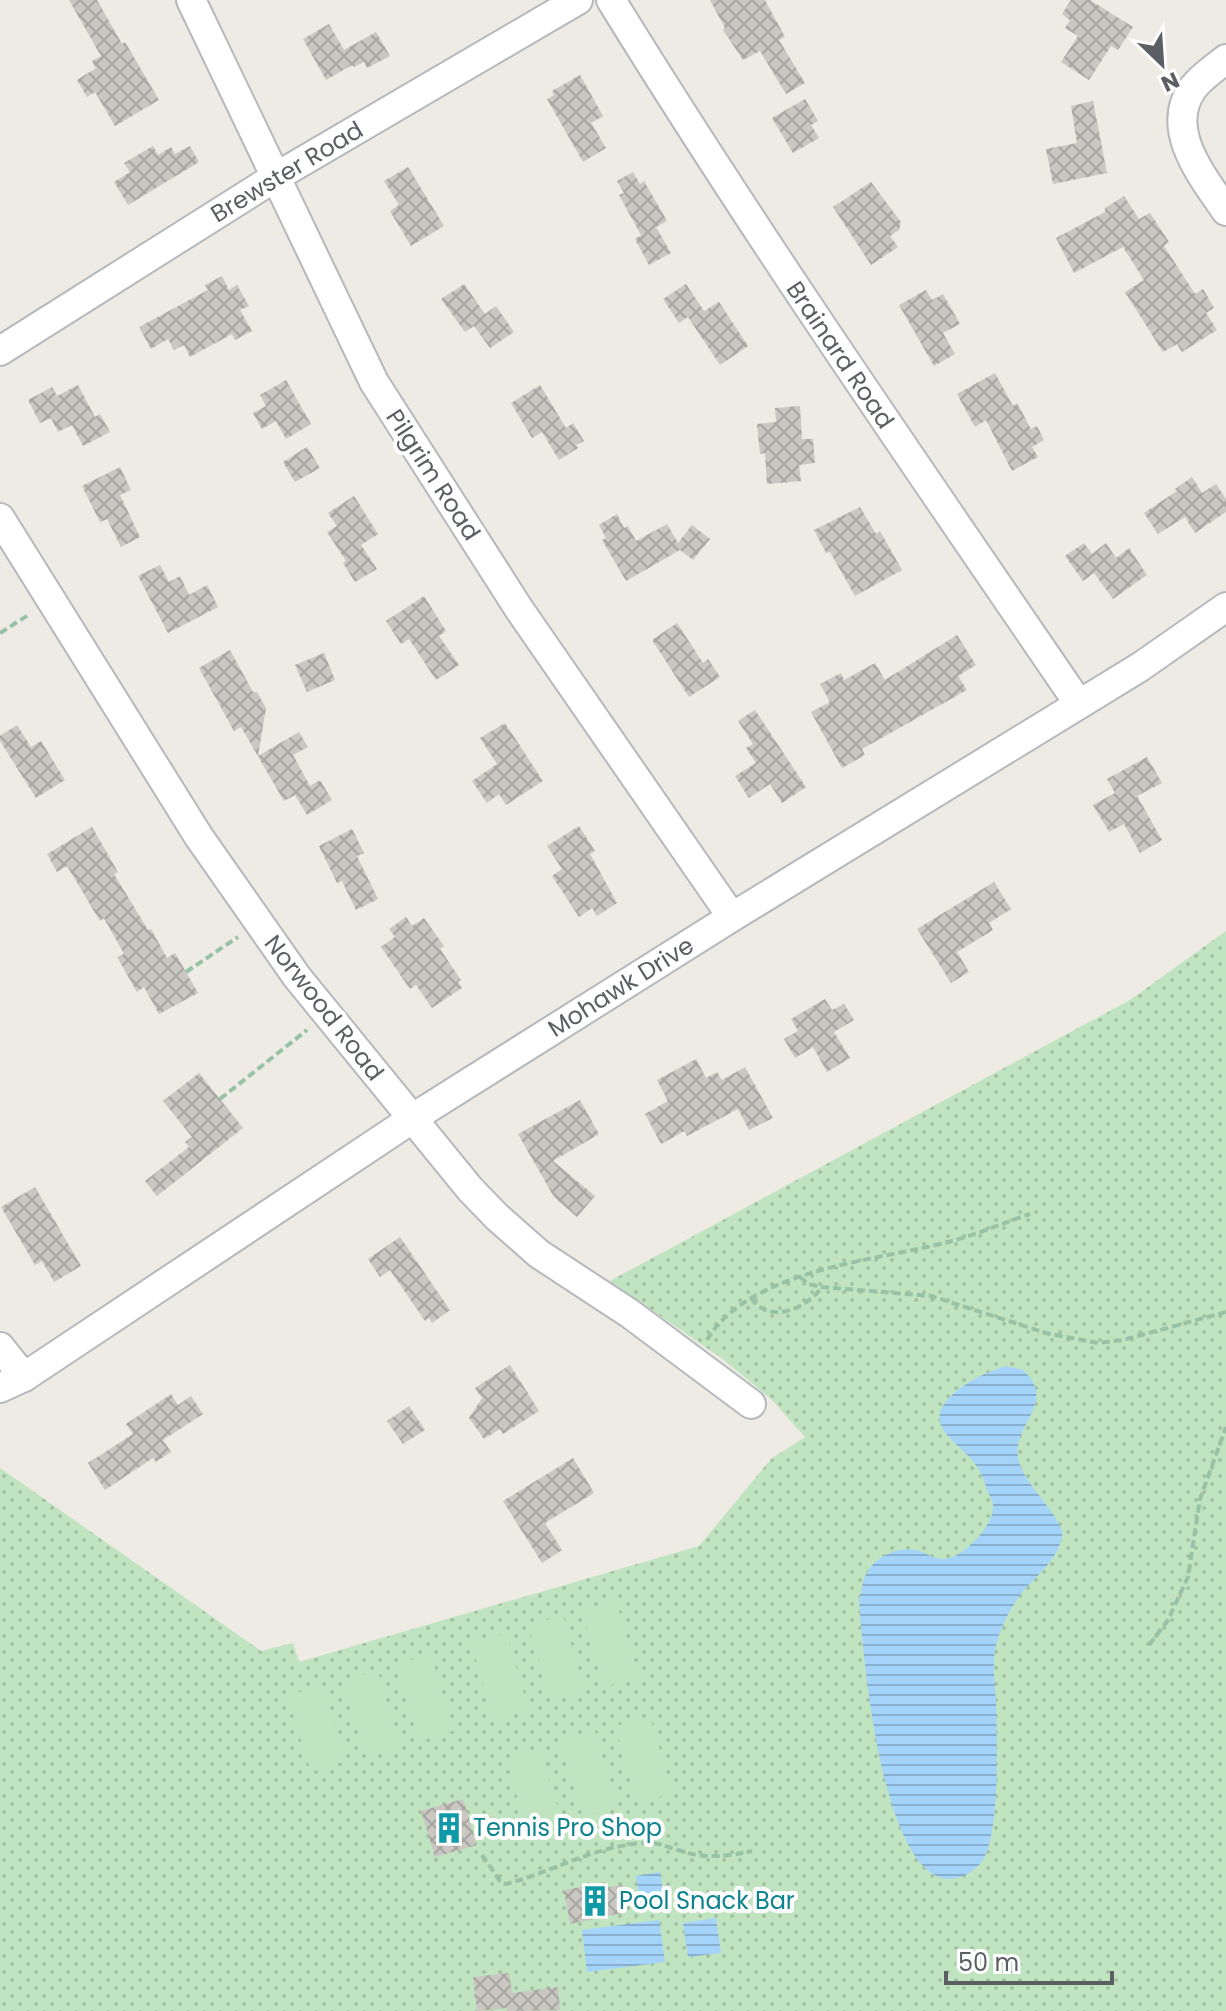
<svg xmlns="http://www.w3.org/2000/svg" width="1226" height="2011" font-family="Poppins,sans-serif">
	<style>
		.green { fill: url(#green-dots) }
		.pitch { fill: #c0e3c0 }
		.water { fill: url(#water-rules) }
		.building { fill: url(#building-cross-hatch) }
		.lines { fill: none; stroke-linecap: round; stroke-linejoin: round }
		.minor-casing { stroke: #b5b8bc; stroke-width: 32 }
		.path { stroke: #98c2a5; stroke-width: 4; stroke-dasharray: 8 4; stroke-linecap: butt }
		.minor { stroke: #fff; stroke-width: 28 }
		.labels { text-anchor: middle; stroke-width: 8; stroke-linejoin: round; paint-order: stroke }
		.street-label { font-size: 24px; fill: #5b5e63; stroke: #fff }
		.culture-label { font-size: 24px; fill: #0d838f; stroke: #fff; text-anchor: start }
	</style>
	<defs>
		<pattern id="green-dots" width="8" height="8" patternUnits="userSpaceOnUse" patternTransform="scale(2)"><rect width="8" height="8" fill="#c0e3c0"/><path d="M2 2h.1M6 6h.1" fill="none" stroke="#9fbba0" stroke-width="1.8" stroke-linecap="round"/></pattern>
		<pattern id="water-rules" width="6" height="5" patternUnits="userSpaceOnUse" patternTransform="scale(2)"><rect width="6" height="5" fill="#a5d4fa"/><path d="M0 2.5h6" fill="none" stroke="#89afce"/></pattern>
		<pattern id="building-cross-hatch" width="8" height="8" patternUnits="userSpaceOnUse" patternTransform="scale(2)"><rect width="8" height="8" fill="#cac7c2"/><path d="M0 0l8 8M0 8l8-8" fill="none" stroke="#a7a5a1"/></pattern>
	</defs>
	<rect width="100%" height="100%" fill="#edebe3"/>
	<!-- green -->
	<path class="green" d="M1226,931V2011H0V1468L261,1651L293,1643L299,1662L699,1546L771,1459L805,1437L771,1399L724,1360L610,1281L1130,1000Z"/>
	<!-- pitch -->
	<g class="pitch">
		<path d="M616,1600L639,1677L604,1687L582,1610Z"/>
		<path d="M563,1615L585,1692L551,1702L528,1625Z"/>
		<path d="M506,1633L529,1710L494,1721L471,1643Z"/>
		<path d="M431,1654L453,1731L419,1742L396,1664Z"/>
		<path d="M378,1671L400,1748L366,1758L343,1681Z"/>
		<path d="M321,1685L346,1761L311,1772L287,1696Z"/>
		<path d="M650,1716L673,1793L638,1803L615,1726Z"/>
		<path d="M595,1730L617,1807L583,1818L560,1740Z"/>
		<path d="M540,1748L563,1825L528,1835L506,1758Z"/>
	</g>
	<!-- water -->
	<g class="water">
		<path d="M1006,1366L1023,1370C1058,1403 1013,1422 1018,1458C1022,1483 1064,1518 1062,1535C1059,1561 1032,1578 1018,1598C1009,1611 1001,1627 997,1642C991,1661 995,1681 996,1702C997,1735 1000,1830 984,1858C978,1869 963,1879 950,1879C881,1879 863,1652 859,1600C861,1594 862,1588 863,1582C869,1560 894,1546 916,1550C926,1552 934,1560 945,1559C964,1557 992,1527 993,1508C994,1502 989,1495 987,1490C985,1483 982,1474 978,1468C962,1442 918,1427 952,1395C967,1381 987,1372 1006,1366Z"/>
		<path d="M660,1872L663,1892L639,1896L636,1876Z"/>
		<path d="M716,1918L721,1953L688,1957L683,1923Z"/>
		<path d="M659,1920L665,1962L587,1972L582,1930Z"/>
	</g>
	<!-- building -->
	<g class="building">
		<path d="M69,0H97L122,44L125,42L159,100L115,126L95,92L87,97L77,80L96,68L92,61L101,56Z"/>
		<path d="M710,0H765L785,37L779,40L805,83L786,94L760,51L743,60L723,30L725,28Z"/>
		<path d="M1071,0H1090L1133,27L1118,50L1111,46L1089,80L1061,62L1078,36L1065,28L1070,20L1062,14Z"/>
		<path d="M329,24L344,50L376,32L390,56L367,68L364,62L354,67L352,65L326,80L303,39Z"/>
		<path d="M580,75L603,116L591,123L606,148L583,162L547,99L554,95L552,91Z"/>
		<path d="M805,99L818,121L811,125L819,138L793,153L772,118Z"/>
		<path d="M1093,101L1107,173L1053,184L1046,149L1077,143L1071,106Z"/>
		<path d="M153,146L158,155L171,147L175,154L190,146L199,162L128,205L114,182L130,172L124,163Z"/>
		<path d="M408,167L444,226L411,246L390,211L399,205L384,181Z"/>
		<path d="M633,172L640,184L644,181L667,221L656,227L671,253L649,265L635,239L641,235L619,195L624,193L617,181Z"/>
		<path d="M871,182L901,222L899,230L890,236L898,247L871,265L833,207Z"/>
		<path d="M1124,196L1139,219L1150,213L1169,242L1164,246L1195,294L1203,289L1214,308L1206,313L1217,330L1182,352L1177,344L1163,352L1125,292L1144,280L1123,247L1074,273L1056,238L1105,212V208Z"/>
		<path d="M222,276L229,290L237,285L249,306L240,310L252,331L235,340L232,334L190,357L184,345L174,350L168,339L151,349L139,327L208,290L205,285Z"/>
		<path d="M464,284L485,314L496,306L514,332L490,348L474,326L465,332L441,299Z"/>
		<path d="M686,284L704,311L719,302L748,346L720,365L688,317L679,323L663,299Z"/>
		<path d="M926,290L932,300L943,294L960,324L943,333L955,354L934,366L899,305Z"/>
		<path d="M995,373L1013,406L1017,403L1031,429L1037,426L1044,440L1032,447L1038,457L1012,471L986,420L975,427L957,394Z"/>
		<path d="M286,380L311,424L286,439L276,421L262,429L253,413L266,406L260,395Z"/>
		<path d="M78,385L95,417L100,414L110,432L83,446L72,425L58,432L51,418L40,423L28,400L52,387L57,396Z"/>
		<path d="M540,385L566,428L573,423L584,441L576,445L578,448L559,460L542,432L532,438L511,403Z"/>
		<path d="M800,406L802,439H813L815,463L799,465L801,481L767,484L765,453L760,454L757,424L776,422L775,408Z"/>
		<path d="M307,447L320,468L295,482L283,462Z"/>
		<path d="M120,467L131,490L120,495L140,537L121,547L107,519L100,522L82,486Z"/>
		<path d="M1192,477L1202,493L1216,484L1226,499V512L1195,533L1185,517L1158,534L1144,513L1177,491L1175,489Z"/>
		<path d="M354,496L378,534L361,545L377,569L355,582L343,563L346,561L327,532L337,526L328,513Z"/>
		<path d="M860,507L876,534L880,531L902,570L855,596L830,552L826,553L814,530Z"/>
		<path d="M617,514L624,528L628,526L636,541L667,524L678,543L692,525L710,539L693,560L680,550L626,581L602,540L606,538L599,525Z"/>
		<path d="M1084,543L1092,554L1106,543L1116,558L1129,548L1147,575L1113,599L1094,573L1083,581L1065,556Z"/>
		<path d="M160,565L169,582L180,576L189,595L207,585L218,607L168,633L138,576Z"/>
		<path d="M424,596L446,631L439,636L459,665L436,680L409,639L401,644L386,621Z"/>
		<path d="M677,623L703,663L708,659L720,677L689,697L652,640Z"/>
		<path d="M957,635L976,665L958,676L967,690L862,749L865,755L842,768L811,712L830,702L820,684L841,673L844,680L875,663L885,680Z"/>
		<path d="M230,650L253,692H257L266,708L258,756L299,732L308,747L293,755L310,786L320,780L332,800L307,815L295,795L284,801L241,727L234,731L199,668Z"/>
		<path d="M324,653L335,680L307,692L295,665Z"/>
		<path d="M755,710L806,787L782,803L770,784L749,798L735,776L756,763L746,748L753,744L738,721Z"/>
		<path d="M505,723L543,781L506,805L499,794L487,803L472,781L497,764L480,738Z"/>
		<path d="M17,725L31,747L41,741L65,780L36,798L0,741V736Z"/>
		<path d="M1147,757L1162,783L1137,796L1162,840L1140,853L1124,824L1109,832L1093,805L1115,793L1107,779Z"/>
		<path d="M579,826L595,851L590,854L617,903L597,916L592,908L579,917L552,876L562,869L547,846Z"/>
		<path d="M92,827L118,872L114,874L148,930L151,929L167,958L175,953L198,993L159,1014L144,987L137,992L117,957L124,954L104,918L100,921L67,866L57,872L47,854Z"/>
		<path d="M352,829L364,853L357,856L378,899L356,910L342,881L337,883L319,846Z"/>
		<path d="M994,882L1011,909L989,923L993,930L957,952L969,972L951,983L917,929Z"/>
		<path d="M406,917L412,926L424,918L444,946L440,949L461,980L458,982L462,988L432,1008L416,985L410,989L381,947L395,937L389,929Z"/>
		<path d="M825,999L832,1010L844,1004L854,1020L834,1032L850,1058L827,1072L813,1047L795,1058L784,1039L798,1031L791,1019Z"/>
		<path d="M696,1059L706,1078L717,1072L722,1080L745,1067L773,1118L749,1130L738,1109L687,1136L685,1131L661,1144L645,1114L668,1101L657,1080Z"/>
		<path d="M199,1073L243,1128L157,1196L145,1181L189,1147L185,1142L192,1137L163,1101Z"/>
		<path d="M580,1100L599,1134L553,1161L595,1196L577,1217L554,1197L518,1134Z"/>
		<path d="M35,1187L81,1266L54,1282L42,1261L35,1265L1,1207Z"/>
		<path d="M400,1237L450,1310L432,1323L429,1318L425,1321L390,1270L380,1277L368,1259Z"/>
		<path d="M510,1365L539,1411L503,1434L500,1429L484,1439L469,1418L482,1398L475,1388Z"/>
		<path d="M171,1394L178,1405L191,1396L203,1414L163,1440L171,1452L156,1462L153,1458L105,1490L88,1463L133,1434L126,1424Z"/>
		<path d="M409,1406L425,1430L403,1444L387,1421Z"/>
		<path d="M573,1458L594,1493L545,1523L562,1550L542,1563L503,1501Z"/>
		<path d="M463,1799L477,1845L435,1857L421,1811Z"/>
		<path d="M593,1885L596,1889L622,1885L627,1912L570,1924L564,1890Z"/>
		<path d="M509,1973L512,1993L558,1987L560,2010L508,2011L507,2008L477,2011L473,1977Z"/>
	</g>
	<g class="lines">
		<defs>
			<g id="minor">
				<path d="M191,0L374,382L519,609L732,917"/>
				<path d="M611,0C759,240 920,471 1079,704"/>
				<path d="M1226,59C1215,68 1202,76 1193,88C1163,129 1203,177 1226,211"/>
				<path d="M0,351L274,178L578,0"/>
				<path d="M0,518L199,837L297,977L470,1189L497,1217L539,1254L629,1313L751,1404"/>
				<path d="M0,1347L24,1377"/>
				<path d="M0,1388L24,1377L427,1109L732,917L1140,667L1226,607"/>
			</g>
		</defs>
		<!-- minor casing -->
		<use href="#minor" class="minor-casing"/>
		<!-- path -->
		<g class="path">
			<path d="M0,633L30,614"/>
			<path d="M186,972L238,937"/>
			<path d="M220,1099L307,1030"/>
			<path d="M800,1277L808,1284L822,1287L931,1296L1046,1333L1098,1343L1123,1340L1226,1312"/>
			<path d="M751,1298C770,1325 806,1309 822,1287"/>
			<path d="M707,1340C749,1269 876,1261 948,1242C976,1235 1003,1223 1030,1214"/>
			<path d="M1149,1645L1168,1620L1188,1577L1200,1499L1226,1427"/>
			<path d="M482,1855L500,1881L506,1884C552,1872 595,1846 643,1843C659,1842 669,1848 685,1852C708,1859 729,1856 752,1851"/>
		</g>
		<!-- minor -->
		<use href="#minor" class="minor"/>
	</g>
	<!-- icons -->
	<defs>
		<symbol id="building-bare" viewBox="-9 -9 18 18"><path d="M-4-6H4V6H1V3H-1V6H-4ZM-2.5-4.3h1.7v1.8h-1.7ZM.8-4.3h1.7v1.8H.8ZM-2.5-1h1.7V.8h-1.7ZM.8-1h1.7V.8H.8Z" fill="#0f9aa8" stroke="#fff" stroke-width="2.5" paint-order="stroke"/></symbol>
	</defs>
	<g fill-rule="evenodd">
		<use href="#building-bare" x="427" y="1806" width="44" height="44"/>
		<use href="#building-bare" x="573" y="1879" width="44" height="44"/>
	</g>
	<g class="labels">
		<!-- street labels -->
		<g class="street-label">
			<text transform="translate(287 172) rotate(-31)" y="8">Brewster Road</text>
			<text transform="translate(840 355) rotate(56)" y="8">Brainard Road</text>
			<text transform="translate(433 475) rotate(57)" y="8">Pilgrim Road</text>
			<text transform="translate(621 987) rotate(-32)" y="8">Mohawk Drive</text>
			<text transform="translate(324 1008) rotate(52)" y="8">Norwood Road</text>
		</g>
		<!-- culture labels -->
		<g class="culture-label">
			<text x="473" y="1836">Tennis Pro Shop</text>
			<text x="619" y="1909">Pool Snack Bar</text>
		</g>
	</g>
	<!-- north arrow -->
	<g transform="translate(1162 64) rotate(155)" stroke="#ffffff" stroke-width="6" paint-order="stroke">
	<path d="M0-6L14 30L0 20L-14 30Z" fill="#5b5e63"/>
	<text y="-12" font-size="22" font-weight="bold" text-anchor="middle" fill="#5b5e63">N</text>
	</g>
	<!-- scale -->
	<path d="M946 1971v12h166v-12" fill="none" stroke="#5b5e63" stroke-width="4"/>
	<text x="958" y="1971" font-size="24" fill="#5b5e63" stroke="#ffffff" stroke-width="6" paint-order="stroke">50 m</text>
</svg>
